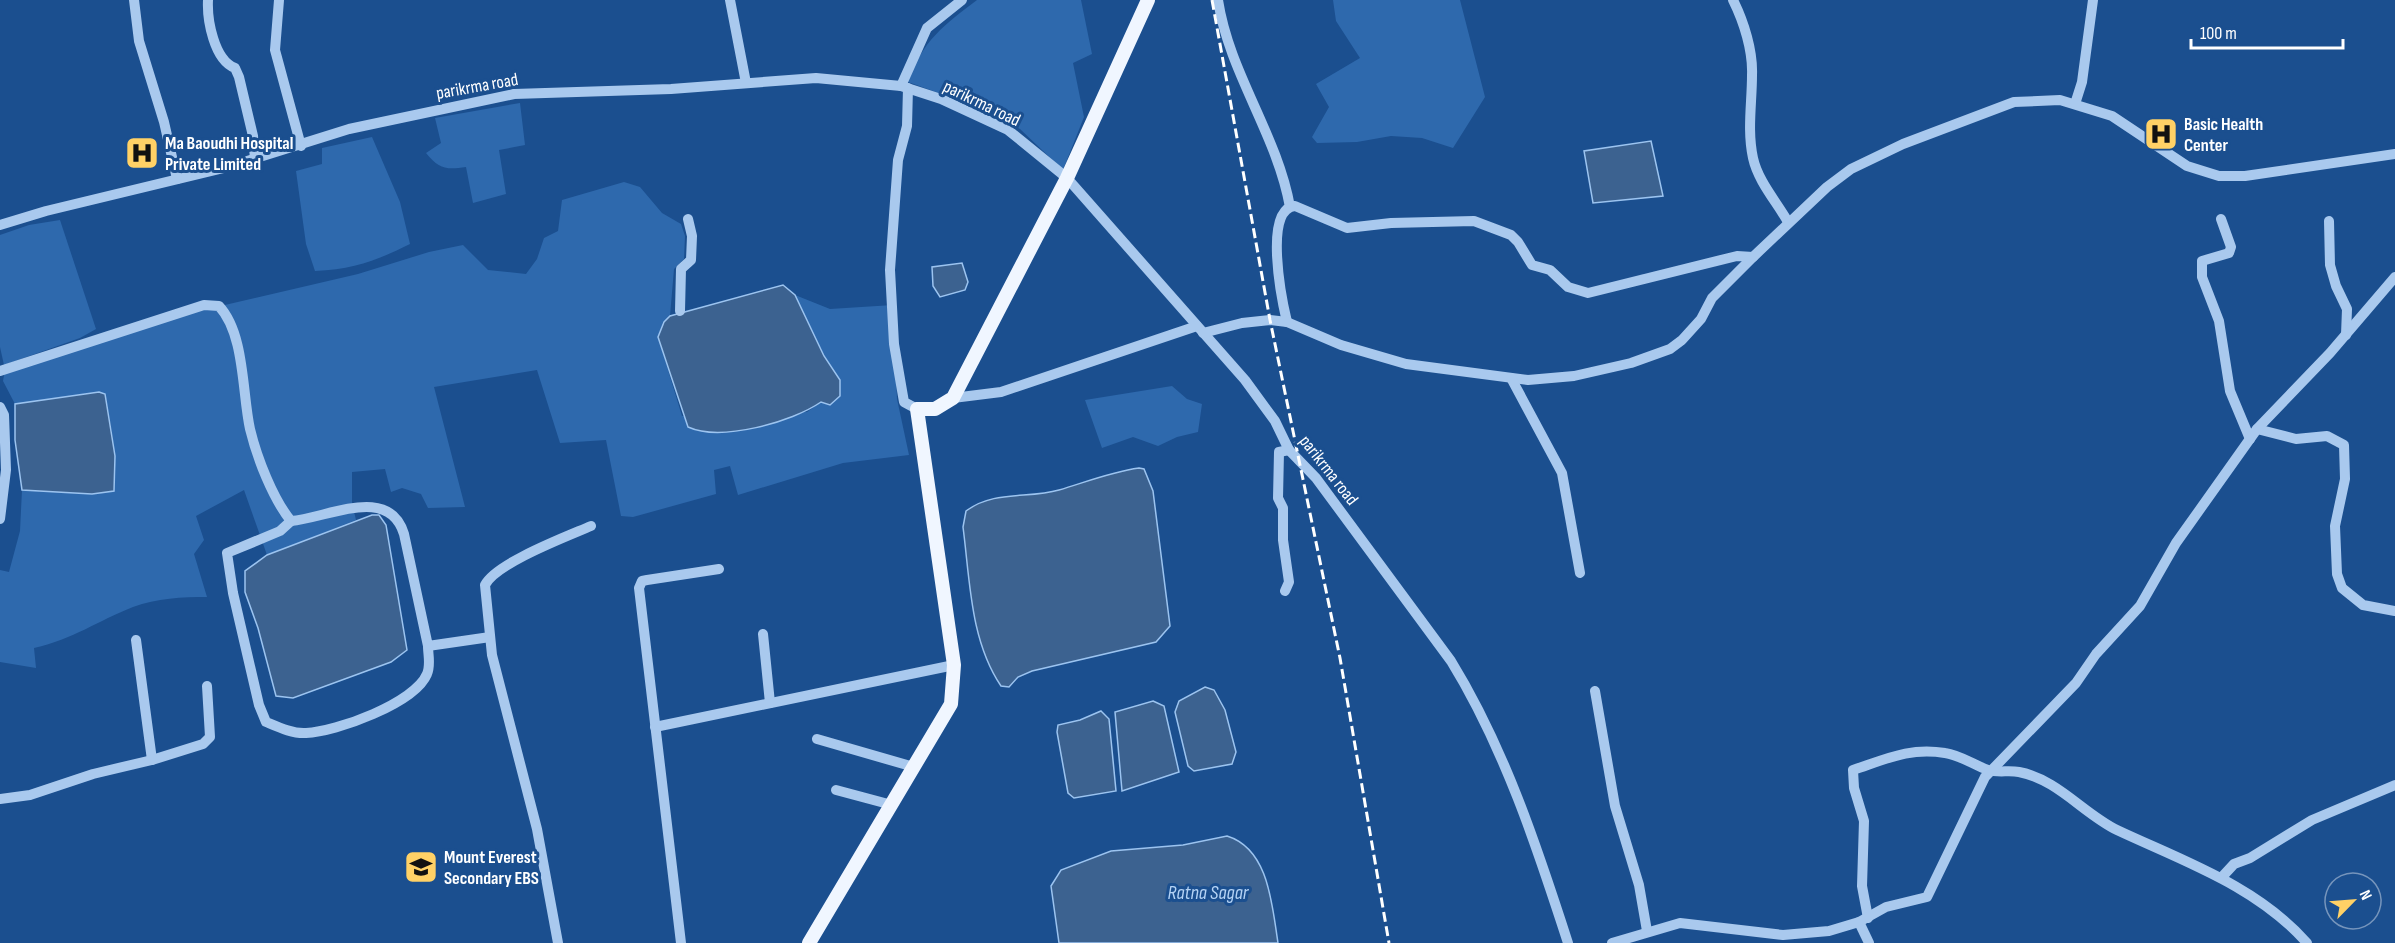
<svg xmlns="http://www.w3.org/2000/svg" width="2395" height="943" font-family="'Sofia Sans Condensed',sans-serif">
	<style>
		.green { fill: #2e69ad }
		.water { fill: #3c6290; stroke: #9cc4f0; stroke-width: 1.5 }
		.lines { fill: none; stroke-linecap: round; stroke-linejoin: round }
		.minor { stroke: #a9c9ee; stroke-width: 10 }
		.major { stroke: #f0f6ff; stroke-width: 14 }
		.rail { stroke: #fff; stroke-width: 3; stroke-dasharray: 10 4.5; stroke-linecap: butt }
		.labels { text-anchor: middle; stroke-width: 6; stroke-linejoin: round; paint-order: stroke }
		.street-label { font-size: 18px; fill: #fff; stroke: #1b4f8f }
		.poi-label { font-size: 18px; font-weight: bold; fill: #fff; stroke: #1b4f8f; text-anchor: start }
		.water-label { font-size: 20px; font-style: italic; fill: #b5d3f5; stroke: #1b4f8f }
	</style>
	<rect width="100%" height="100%" fill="#1b4f8f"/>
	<!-- green -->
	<g class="green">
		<path d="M977,0H1081L1092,54L1073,63L1084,117L1063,170L1020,129L975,106L908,82C922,41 945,24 977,0Z"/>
		<path d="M1333,0H1460L1485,97L1453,148L1422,138L1391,136L1357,142L1317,143L1312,137L1329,107L1316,84L1360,58L1336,21Z"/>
		<path d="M520,103L525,145L499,150L506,194L473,203L466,167C446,170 439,169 426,153L441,143L435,118Z"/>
		<path d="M372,137L400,202L410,244C376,261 354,269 315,271L306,244L296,171L322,164V148Z"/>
		<path d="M624,182L640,187L662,213L681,224L685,236L684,259L674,269L670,316L663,322L658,337L682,416L807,412L821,402L840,380L824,356L795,295L830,309L893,305L897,399L909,455L843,463L738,495L730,466L714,470L716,494L633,517L621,516L606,440L560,443L537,370L434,387L465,507L428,508L421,494L402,488L391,492L385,469L352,472V503L356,520L267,555L244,490L196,516L204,540L194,554L207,597C182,597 157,598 133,607C97,621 74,639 34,648L36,668L0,662V570L9,572L20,531L22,490L92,494L114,491C118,459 111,426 105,394L99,392L15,404L3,381L5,370L199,311L358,274L429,252L463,245L488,270L526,274L537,259L544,238L558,231L562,200Z"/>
		<path d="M60,220L96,329L80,338L4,365L0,347V235L29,225Z"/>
		<path d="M1172,386L1187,399L1202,404L1198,432L1177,437L1158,446L1133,437L1102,448L1085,400Z"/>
	</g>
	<!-- water -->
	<g class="water">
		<path d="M1651,141L1663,196L1593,203L1584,151Z"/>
		<path d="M962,263L968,282L965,290L940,297L933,286L932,267Z"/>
		<path d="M783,285L795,295L824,356L840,380V396L830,405L821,402C792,422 721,442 688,427L658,337L664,322L670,316Z"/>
		<path d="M99,392L105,394L115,456L114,491L92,494L22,490L15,440V404Z"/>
		<path d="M1139,468L1144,469L1153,491L1170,626L1156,642L1032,671L1018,677L1009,687L1001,686C970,640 970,580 963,527L966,511C994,490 1028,499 1059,490C1086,482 1111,472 1139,468Z"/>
		<path d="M372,515H379L386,525L407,650L391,662L293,698L276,696L258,628L245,592V571L267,555Z"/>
		<path d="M1205,687L1214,690L1225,710L1236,752L1232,764L1194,771L1188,766L1175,712L1179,701Z"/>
		<path d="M1153,701L1164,706L1179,772L1122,791L1115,712Z"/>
		<path d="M1101,711L1109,719L1116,791L1074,798L1068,793L1057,732L1058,725L1080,720Z"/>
		<path d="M1227,836C1269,849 1272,905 1278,943H1059L1051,886L1061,870L1111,851L1183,845Z"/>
	</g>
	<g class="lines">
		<!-- minor -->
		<g class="minor">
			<path d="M134,0L139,41L164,122L177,179"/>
			<path d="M208,0C207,20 214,60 235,68L239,77L253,136L255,159"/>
			<path d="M279,0L275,50L301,146"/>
			<path d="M730,0L746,83"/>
			<path d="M1218,0C1229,73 1277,134 1290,207"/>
			<path d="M1733,0C1744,22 1753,51 1752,75C1752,103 1747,130 1753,158C1758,181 1776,201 1788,222"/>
			<path d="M901,86L927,28L962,0"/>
			<path d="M908,88L907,126L898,160L890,270L894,344L904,402L917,409"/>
			<path d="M2075,104L2082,82L2093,0"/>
			<path d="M2221,219L2231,247L2229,253L2202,261V277L2219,321L2230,391L2250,439"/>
			<path d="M2329,221L2330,265L2336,286L2347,309L2346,335"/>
			<path d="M0,225L46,211L228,167L349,129L514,94L671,89L816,78L901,86L941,99L1008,130L1067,178L1245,380L1275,421L1289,450L1316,478L1451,661C1504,747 1537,847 1568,943"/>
			<path d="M680,311L681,269L691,260L692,236L688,219"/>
			<path d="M1287,322C1282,301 1263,209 1295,206L1347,228L1391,223L1474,221L1511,235L1518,242L1532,265L1550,270L1568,287L1588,293L1737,256L1753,257"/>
			<path d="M1203,333L1242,323L1270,320L1287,322L1341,345L1406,364L1528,380L1574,376L1631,363L1670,349L1682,340L1701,319L1712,298L1753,257L1827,187L1851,169L1903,144L2014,102L2060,100L2112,116L2187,166L2219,176H2245L2395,154"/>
			<path d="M0,371L204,305L219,306C245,334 242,393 250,429C257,458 273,499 291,521C328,518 389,484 404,534L428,646L490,637"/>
			<path d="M1511,378L1562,473L1580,573"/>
			<path d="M953,398L1001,392L1197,326"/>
			<path d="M0,407L4,415L6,470L0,519"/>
			<path d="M2257,429L2296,439L2327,436L2344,445L2345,479L2335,526L2337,574L2342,588L2363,605L2395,611"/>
			<path d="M291,521L280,531L227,553L233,593L259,705L266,722C278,727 293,734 306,733C336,732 415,703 427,674C431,665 428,655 428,646"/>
			<path d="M1285,591L1289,582L1283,540V508L1278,498L1279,452L1289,450"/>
			<path d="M763,634L770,703"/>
			<path d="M136,640L152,760"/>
			<path d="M1595,691L1615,806L1639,885L1647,931"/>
			<path d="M655,727L954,665"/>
			<path d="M817,739L914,767"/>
			<path d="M836,790L892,805"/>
			<path d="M0,799L30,795L93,774L152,760L203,744L210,737L207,686"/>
			<path d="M2222,877L2234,864L2250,858L2312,820L2395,785"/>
			<path d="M1868,918L1862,886L1864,821L1854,788L1853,770C1886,759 1910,747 1945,753C1960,755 1974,765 1988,770C1998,773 2009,770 2019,772C2057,779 2084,814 2117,830C2183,861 2257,886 2307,943"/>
			<path d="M1859,922L1869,943"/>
			<path d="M558,943L537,829L492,655L485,585C496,563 568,536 591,526"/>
			<path d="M681,943L639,588L642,581L647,580L719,569"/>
			<path d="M1612,943L1680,923L1783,935L1829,931L1859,922L1886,907L1927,897L1985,777L2076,683L2096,654L2140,606L2176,543L2257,429L2330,353L2395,277"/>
		</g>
		<!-- major -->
		<path class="major" d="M809,943L951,704L954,665L917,409H935L953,398L1067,178L1148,0"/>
		<!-- rail -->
		<path class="rail" d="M1212,0L1270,320L1340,658L1389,943"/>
	</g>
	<!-- icons -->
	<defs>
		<symbol id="hospital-square" viewBox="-11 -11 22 22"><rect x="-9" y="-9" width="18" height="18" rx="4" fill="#ffd166" stroke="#1b4f8f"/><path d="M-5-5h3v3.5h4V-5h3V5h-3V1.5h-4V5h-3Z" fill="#111"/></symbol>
		<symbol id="school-square" viewBox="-11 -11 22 22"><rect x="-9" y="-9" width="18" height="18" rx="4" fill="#ffd166" stroke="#1b4f8f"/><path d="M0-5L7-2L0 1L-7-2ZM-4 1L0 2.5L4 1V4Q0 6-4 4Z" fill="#111"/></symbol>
	</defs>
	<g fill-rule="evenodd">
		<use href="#hospital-square" x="2142" y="115" width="38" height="38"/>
		<use href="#hospital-square" x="123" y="134" width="38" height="38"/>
		<use href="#school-square" x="402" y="848" width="38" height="38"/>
	</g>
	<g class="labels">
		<!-- street labels -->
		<g class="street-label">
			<text transform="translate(477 86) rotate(-10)" y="6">parikrma road</text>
			<text transform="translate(982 103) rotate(26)" y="6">parikrma road</text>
			<text transform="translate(1329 470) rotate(52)" y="6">parikrma road</text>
		</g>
		<!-- poi labels -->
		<g class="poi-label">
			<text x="2184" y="130">Basic Health<tspan x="2184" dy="21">Center</tspan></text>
			<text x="165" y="149">Ma Baoudhi Hospital<tspan x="165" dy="21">Private Limited</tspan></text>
			<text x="444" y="863">Mount Everest<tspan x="444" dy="21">Secondary EBS</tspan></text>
		</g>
		<!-- water labels -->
		<g class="water-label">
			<text x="1208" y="899">Ratna Sagar</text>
		</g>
	</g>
	<!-- north arrow -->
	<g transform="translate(2353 901) rotate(65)"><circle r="28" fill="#1b4f8f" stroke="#7695bc" stroke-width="1.5"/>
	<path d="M0-4.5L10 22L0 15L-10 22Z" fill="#ffd166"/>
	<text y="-9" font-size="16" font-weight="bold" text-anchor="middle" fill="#ffffff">N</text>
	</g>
	<!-- scale -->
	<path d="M2191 39v9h152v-9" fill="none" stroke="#ffffff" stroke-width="3"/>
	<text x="2200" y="39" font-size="18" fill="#ffffff" stroke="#1b4f8f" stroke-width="4.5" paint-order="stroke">100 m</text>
</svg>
